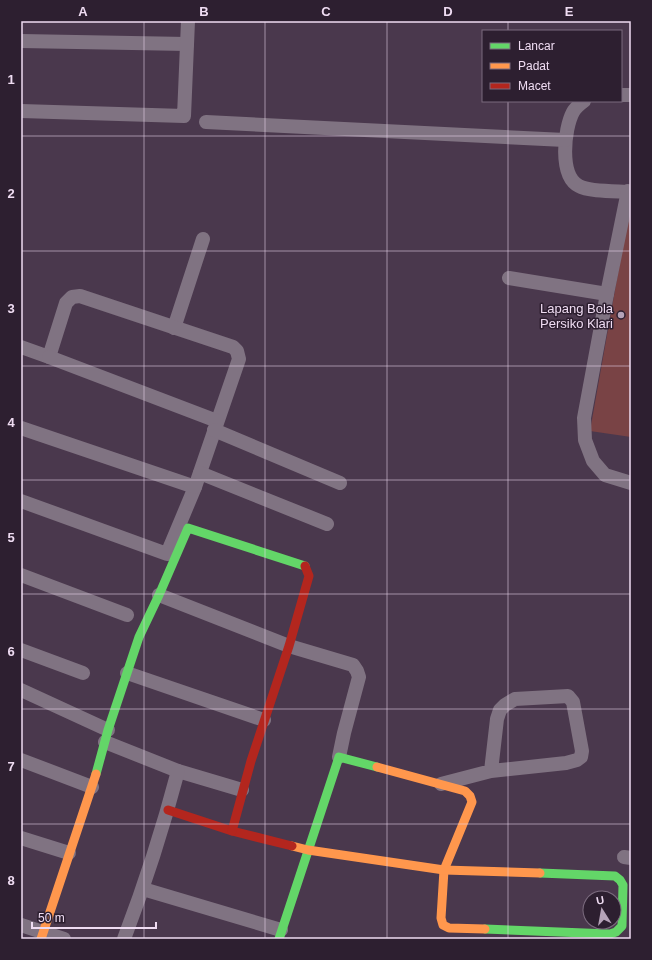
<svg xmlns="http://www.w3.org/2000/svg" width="652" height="960" font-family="Arial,sans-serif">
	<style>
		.pitch { fill: #794345 }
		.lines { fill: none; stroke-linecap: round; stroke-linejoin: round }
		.street { stroke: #807382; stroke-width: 14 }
		.fast { stroke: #63d668; stroke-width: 9 }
		.slow { stroke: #ff974d; stroke-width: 9 }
		.jam { stroke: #b3261e; stroke-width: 9 }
		.grid { fill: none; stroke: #efdcf2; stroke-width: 1; stroke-opacity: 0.55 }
		.poi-dot { fill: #b5a3b8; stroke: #2d1f30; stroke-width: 1.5 }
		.labels { text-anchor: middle; stroke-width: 3; stroke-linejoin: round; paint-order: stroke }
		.poi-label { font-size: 13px; fill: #efdcf2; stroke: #2d1f30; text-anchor: end }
		.neatline { fill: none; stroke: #efdcf2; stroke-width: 1.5 }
		.grid-label { font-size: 13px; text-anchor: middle; font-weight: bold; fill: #efdcf2 }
	</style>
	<rect width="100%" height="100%" fill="#4a384d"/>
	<!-- pitch -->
	<path class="pitch" d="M631,200V437L590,431Z"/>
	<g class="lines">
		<!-- street -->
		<g class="street">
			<path d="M21,41L187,44"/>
			<path d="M621,95H631"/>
			<path d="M584,101C580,104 575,108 573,112C564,129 559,176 579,186C589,192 618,191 631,192"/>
			<path d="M21,111L184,116L188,21"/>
			<path d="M206,122L565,140"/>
			<path d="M628,191L607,294L584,418L585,440L593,461L605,475L631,483"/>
			<path d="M509,278L607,294"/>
			<path d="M174,328L203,239"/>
			<path d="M21,347L49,357L66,303L72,297L80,296L233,347L237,351L239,359L195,487L167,554L21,501"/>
			<path d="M49,357L217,421"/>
			<path d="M21,428L195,487"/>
			<path d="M214,430L340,483"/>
			<path d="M200,473L327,524"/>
			<path d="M21,575L127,615"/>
			<path d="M159,595L289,646L353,665L357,671L359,677L344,733L339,757"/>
			<path d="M21,650L83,673"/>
			<path d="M127,673L264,720"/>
			<path d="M21,690L108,730"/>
			<path d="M105,742L178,771L242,790"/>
			<path d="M21,760L92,787"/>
			<path d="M441,784L491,771L566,763L577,760L581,757L582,751L573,702L568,696L515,699L505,705L500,710L497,719L491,771"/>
			<path d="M21,838L69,853"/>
			<path d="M624,857L631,858"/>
			<path d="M143,889L281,930"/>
			<path d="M21,925L64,939"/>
			<path d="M124,939C145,884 163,828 178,771"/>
		</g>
		<!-- fast -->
		<g class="fast">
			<path d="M96,774L108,730L139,637L159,595L188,528L305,566"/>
			<path d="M485,929L610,934L616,932L622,926L623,885L620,880L615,876L540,873"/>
			<path d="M279,939L339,757L377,767"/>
		</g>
		<!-- slow -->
		<g class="slow">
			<path d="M377,767L465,791L470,796L472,802L444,870L441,918L443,925L449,928L485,929"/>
			<path d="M292,846L308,850L444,870L540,873"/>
			<path d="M41,939L96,774"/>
		</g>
		<!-- jam -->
		<g class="jam">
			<path d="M168,810L232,831L292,846"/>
			<path d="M232,831L251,761L289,646L309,576L305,566"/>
		</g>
	</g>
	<!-- grid -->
	<path class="grid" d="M144,21V939M265,21V939M387,21V939M508,21V31M508,101V939M21,136H631M21,251H631M21,366H631M21,480H631M21,594H631M21,709H631M21,824H631"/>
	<!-- markers -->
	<circle class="poi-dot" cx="621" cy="315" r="4"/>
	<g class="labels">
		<!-- poi labels -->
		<g class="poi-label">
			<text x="613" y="313">Lapang Bola<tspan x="613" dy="15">Persiko Klari</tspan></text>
		</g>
	</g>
	<!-- border -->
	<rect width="652" height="960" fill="none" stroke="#2d1f30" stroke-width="44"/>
	<!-- legend -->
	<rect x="482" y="30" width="140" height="72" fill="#2d1f30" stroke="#7b6b7e"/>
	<rect x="490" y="43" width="20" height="6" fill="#63d668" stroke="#7b6b7e"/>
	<text x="518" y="50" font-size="12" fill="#efdcf2">Lancar</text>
	<rect x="490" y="63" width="20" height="6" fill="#ff974d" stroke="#7b6b7e"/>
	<text x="518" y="70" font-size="12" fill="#efdcf2">Padat</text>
	<rect x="490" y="83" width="20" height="6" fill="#b3261e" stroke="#7b6b7e"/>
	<text x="518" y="90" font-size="12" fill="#efdcf2">Macet</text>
	<!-- north arrow -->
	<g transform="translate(602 910) rotate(349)"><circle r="19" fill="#2d1f30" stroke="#7b6b7e"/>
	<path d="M0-3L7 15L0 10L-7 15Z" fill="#b5a3b8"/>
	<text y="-6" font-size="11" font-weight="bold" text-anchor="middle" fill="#efdcf2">U</text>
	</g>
	<!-- scale -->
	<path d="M32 922v6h124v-6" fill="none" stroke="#efdcf2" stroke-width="2"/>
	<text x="38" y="922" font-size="12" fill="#efdcf2" stroke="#2d1f30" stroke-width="3" paint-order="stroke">50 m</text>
	<rect x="22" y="22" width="608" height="916" class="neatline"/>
	<g class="grid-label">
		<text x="83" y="16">A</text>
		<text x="204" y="16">B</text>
		<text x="326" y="16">C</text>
		<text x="448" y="16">D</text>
		<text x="569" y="16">E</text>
		<text x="11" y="84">1</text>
		<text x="11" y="198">2</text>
		<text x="11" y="313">3</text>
		<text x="11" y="427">4</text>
		<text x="11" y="542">5</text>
		<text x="11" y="656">6</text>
		<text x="11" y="771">7</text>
		<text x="11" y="885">8</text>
	</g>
</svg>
